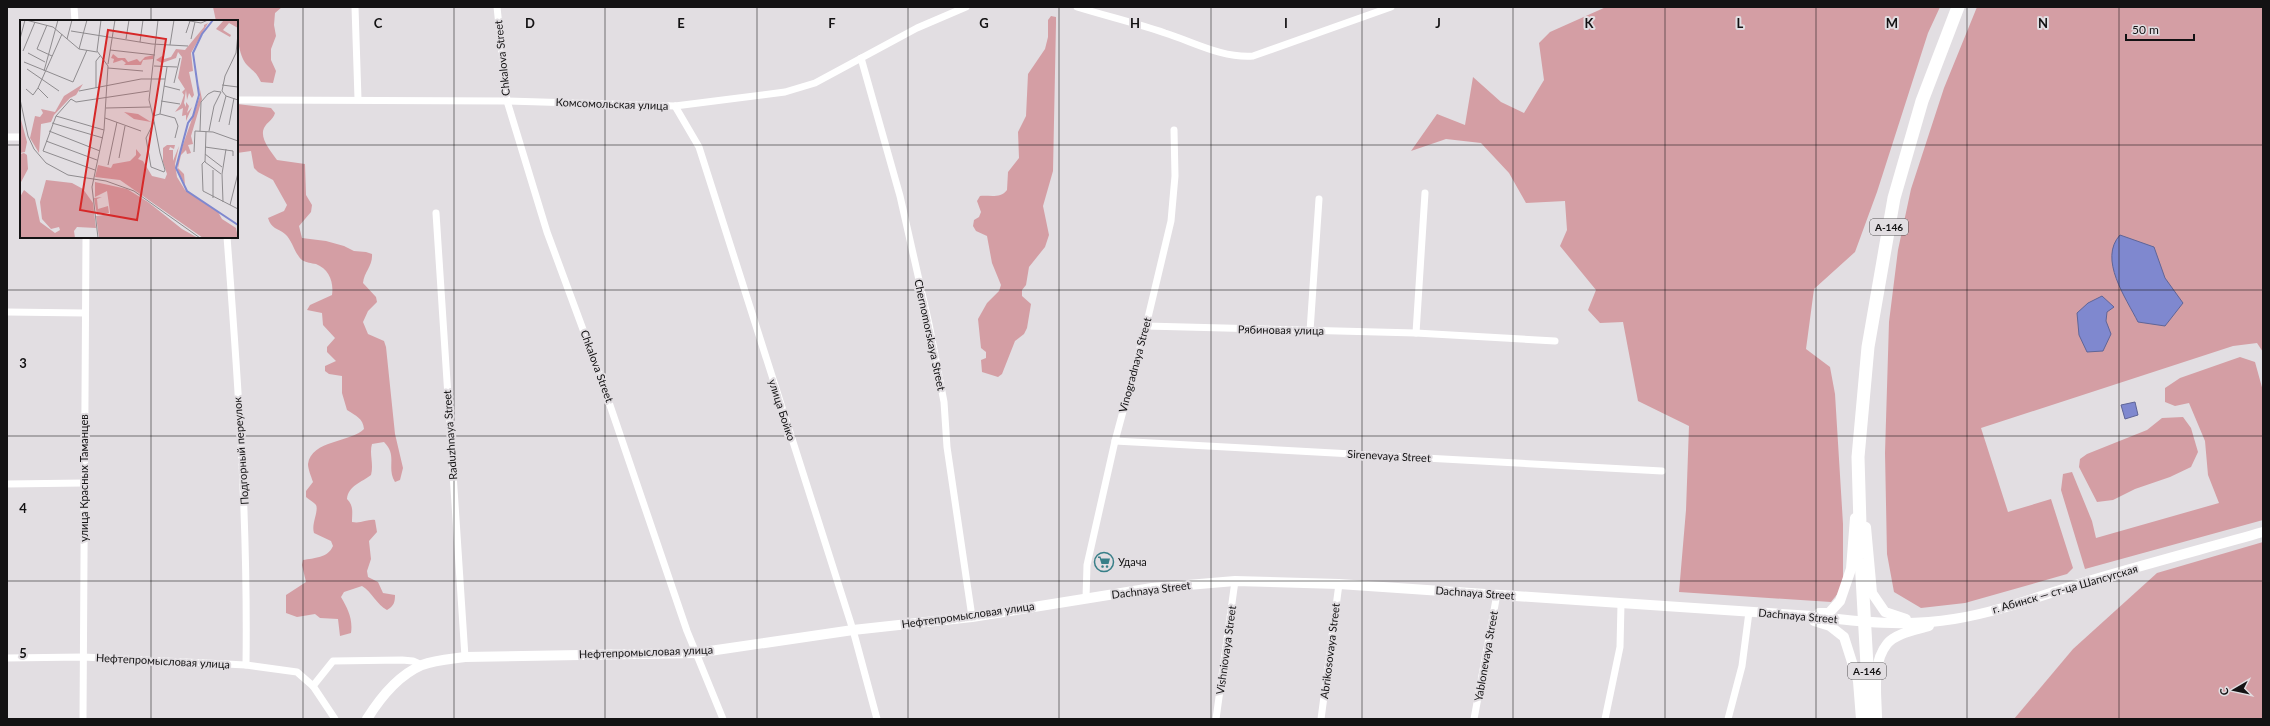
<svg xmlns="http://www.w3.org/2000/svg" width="2270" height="726" font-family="Lato,sans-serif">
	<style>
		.green { fill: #d49ea4 }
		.water { fill: #7f88cf; stroke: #5f6597 }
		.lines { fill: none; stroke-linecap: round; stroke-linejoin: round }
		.street { stroke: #fff; stroke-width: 7 }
		.secondary { stroke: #fff; stroke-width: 10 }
		.highway { stroke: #fff; stroke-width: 13 }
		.grid { fill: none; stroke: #131213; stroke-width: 1; stroke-opacity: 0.55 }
		.labels { text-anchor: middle; stroke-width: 4; stroke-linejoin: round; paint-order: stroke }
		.shield { fill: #e2dee2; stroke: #514f51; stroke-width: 1 }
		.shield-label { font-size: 10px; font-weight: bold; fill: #131213 }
		.street-label { font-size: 11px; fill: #131213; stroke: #e2dee2 }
		.poi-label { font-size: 11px; fill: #131213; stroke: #e2dee2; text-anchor: start }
		.inset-river { fill: none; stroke: #7f88cf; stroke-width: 2 }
		.inset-road { fill: none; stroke: #8f8c8f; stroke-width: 1 }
		.view { fill: #d62828; fill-opacity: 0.15; stroke: #d62828; stroke-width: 2 }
		.inset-edge { fill: none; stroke: #131213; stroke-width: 2 }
		.grid-label { font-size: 13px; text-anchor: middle; font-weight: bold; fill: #131213; stroke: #e2dee2; stroke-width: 4; stroke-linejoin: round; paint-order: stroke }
	</style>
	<rect width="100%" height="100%" fill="#e2dee2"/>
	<!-- green -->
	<g class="green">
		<path d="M213,7H282L275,13L274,25L276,36L271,49V60L276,71L273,83L261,82C256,72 254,72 247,65C238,55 237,33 237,21H216Z"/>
		<path d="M1606,7H1940L1928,33L1877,192L1855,252L1814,289L1806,349L1830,367L1835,394L1843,524V587L1831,602L1679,592L1686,510L1689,426L1638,401L1623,322L1600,323L1588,310L1596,290L1560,246L1567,230L1565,201L1526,203L1509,173L1481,143L1446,139L1411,151L1437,114L1465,125L1473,77L1501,102L1524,113L1544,80L1539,43L1550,32Z"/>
		<path d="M1977,7H2263V352L2257,343L2233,346L1981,428L2008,512L2051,499L2073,568L2067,574L1965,603L1921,608L1894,592L1887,554L1885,453L1889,322L1898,250L1911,189L1944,88Z"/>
		<path d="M1051,16L1056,17V23L1053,171L1043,206L1049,235L1045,247L1029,267L1026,285L1022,290V296L1031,304L1027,328L1024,334L1015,341L1002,374L998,377L982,372L981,360L986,358V352L981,348L978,319L987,303L999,291L1001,285L992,263L987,236L976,231L973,226L974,220L979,217L981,212L977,201L980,196C990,195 1000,199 1007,190L1008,172L1019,158L1018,132L1026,116L1028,74L1045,49L1048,37V20Z"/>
		<path d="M237,104L271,108L275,113C273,120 267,122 264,128C259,138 272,153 277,160L305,164L306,195L312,205L311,212L299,226L302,238L326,241L344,246L354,251L366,252L372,254C373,266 364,272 363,283L376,297L377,302L368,311L363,322L368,334L384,341L386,347L395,434L403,468L400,480L395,482C386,467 398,456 384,442L372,444C369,454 374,464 371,475C362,482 348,486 347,499C354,506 352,512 352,522C361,524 367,519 375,520L377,532L369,541L371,559L367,571L368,577L378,582L383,593L395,595C395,602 394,606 387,610C377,605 372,592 362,586L344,592L341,597C348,609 353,619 351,633L340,636L338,619L320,618L315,614L297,617L286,613V595L306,582L302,565L303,560C314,558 328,558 333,546L331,541L314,533C311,524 319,511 316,505C314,502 309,500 306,497V491L313,482C311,476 308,469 308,464C311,440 352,442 364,429C363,418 356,416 347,410L342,393V376L329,374L325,371V366L336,361L327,352V347L335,338L323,325L322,313L307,310L310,305L332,295C334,282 329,269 316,264C311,263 307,263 302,260C294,253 293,241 285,234C278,228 271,229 268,218L284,211L287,205L273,180L258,172L254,168L251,151L237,153Z"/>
		<path d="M2240,357L2255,362L2263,391V520L2085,569L2061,490L2063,474L2072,472L2092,521L2096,538L2219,503L2208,475L2205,441L2189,403L2175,406L2165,402V388L2180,378Z"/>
		<path d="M2183,417L2191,428L2198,452L2191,467L2170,477L2135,489L2113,500L2097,502L2079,467L2080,459L2087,454L2147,430L2162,418Z"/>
		<path d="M2263,542V719H2014L2073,649L2157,573Z"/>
	</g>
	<!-- water -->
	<g class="water">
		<path d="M2120,235L2154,247L2165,278L2183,303L2165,326L2138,322C2126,298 2098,259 2120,235Z"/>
		<path d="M2102,296L2114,307L2107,312L2106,321L2111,334L2103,351L2087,352L2079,335L2077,313L2088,303Z"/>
		<path d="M2135,402L2138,415L2125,419L2121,405Z"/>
	</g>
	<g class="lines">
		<!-- street -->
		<g class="street">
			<path d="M74,7L75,21"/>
			<path d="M355,7L358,99"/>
			<path d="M497,7L507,101L547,232L598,370L687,631L723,719"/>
			<path d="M1077,7C1106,16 1136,23 1165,33C1194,42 1221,58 1253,56L1391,7"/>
			<path d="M861,58L900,196L929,324L944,402L947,447L972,617"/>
			<path d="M237,100L507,101L675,106L785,92L815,83L917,28L966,7"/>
			<path d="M675,106L699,147L853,630L877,719"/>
			<path d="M7,137H21"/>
			<path d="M436,213L465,657"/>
			<path d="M227,237C238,380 248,522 246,665"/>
			<path d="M7,312L85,313"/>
			<path d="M1146,326L1416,333L1555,341"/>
			<path d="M1310,331L1319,199"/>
			<path d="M1416,333L1425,193"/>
			<path d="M1115,441L1662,471"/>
			<path d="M7,484L84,483"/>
			<path d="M1086,598L1087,565L1115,441L1146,326L1171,221L1175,176L1174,130"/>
			<path d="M7,658L83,657L246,665L297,672L313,686L333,661L402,660L413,661L422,665"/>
			<path d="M313,686L335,719"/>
			<path d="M83,719L86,237"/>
			<path d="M1216,719L1235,581"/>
			<path d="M1321,719L1339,584"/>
			<path d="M1474,719L1497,594"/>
			<path d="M1605,719L1620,647L1621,604"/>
			<path d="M1728,719L1742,666L1749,612"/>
		</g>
		<!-- secondary -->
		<g class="secondary">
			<path d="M1866,527L1872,593L1885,612L1906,619"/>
			<path d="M1819,613H1829L1840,601L1851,569L1855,518"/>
			<path d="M1814,621L1830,626L1844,637L1858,681L1861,719"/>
			<path d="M367,719C380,698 399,675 422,665C435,660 451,659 465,657L696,653L853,630L972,617L1152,588L1235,581L1339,584L1812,616C1859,622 1907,627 1954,619C1998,612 2040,596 2082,583C2142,565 2203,549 2263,532"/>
			<path d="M1877,719C1877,696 1871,664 1887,644C1896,633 1916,630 1929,626"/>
		</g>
		<!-- highway -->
		<path class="highway" d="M1870,719L1861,559L1858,457L1868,347L1894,198L1922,101L1958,7"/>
	</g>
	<!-- grid -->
	<path class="grid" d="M151,7V21M303,7V719M454,7V719M605,7V719M757,7V719M908,7V719M1059,7V719M1211,7V719M1362,7V719M1513,7V719M1665,7V719M1816,7V719M1967,7V719M2119,7V719M7,145H21M237,145H2263M151,237V719M7,290H2263M7,436H2263M7,581H2263"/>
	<!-- icons -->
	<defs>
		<symbol id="supermarket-ring" viewBox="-11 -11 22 22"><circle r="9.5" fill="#e2dee2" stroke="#387f88" stroke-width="1.5"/><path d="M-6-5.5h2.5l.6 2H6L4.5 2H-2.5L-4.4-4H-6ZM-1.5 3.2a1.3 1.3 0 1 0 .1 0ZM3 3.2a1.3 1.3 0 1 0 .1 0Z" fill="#387f88"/></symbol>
	</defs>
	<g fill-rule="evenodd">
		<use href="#supermarket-ring" x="1093" y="551" width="22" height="22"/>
	</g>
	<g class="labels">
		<!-- shield labels -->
		<g class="shield">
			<rect x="1870" y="219" width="38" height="16" rx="3"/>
			<rect x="1848" y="663" width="38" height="16" rx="3"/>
		</g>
		<g class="shield-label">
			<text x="1889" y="231">А-146</text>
			<text x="1867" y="675">А-146</text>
		</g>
		<!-- street labels -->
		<g class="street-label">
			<text transform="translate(502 58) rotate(-96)" y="4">Chkalova Street</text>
			<text transform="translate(612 104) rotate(2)" y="4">Комсомольская улица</text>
			<text transform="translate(1281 330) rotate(1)" y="4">Рябиновая улица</text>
			<text transform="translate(930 335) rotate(78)" y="4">Chernomorskaya Street</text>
			<text transform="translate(1135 365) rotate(-75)" y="4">Vinogradnaya Street</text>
			<text transform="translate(597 366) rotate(70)" y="4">Chkalova Street</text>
			<text transform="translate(782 410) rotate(72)" y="4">улица Бойко</text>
			<text transform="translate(450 435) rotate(-94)" y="4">Raduzhnaya Street</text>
			<text transform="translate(241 451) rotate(-94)" y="4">Подгорный переулок</text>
			<text transform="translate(1389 456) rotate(3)" y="4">Sirenevaya Street</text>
			<text transform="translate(84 478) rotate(-90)" y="4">улица Красных Таманцев</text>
			<text transform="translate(2065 589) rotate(-16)" y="4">г. Абинск — ст-ца Шапсугская</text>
			<text transform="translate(1151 590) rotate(-7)" y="4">Dachnaya Street</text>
			<text transform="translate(1475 593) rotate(4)" y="4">Dachnaya Street</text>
			<text transform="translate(968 615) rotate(-8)" y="4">Нефтепромысловая улица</text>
			<text transform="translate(1798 616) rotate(5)" y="4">Dachnaya Street</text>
			<text transform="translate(1226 650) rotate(-82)" y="4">Vishniovaya Street</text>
			<text transform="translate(1330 651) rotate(-83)" y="4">Abrikosovaya Street</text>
			<text transform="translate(646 652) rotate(-2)" y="4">Нефтепромысловая улица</text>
			<text transform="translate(1486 656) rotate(-80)" y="4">Yablonevaya Street</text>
			<text transform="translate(163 661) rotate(3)" y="4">Нефтепромысловая улица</text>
		</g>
		<!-- poi labels -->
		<g class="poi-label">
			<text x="1118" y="566">Удача</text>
		</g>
	</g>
	<!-- overview -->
	<g transform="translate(20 20)">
		<rect width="218" height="218" fill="#e2dee2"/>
		<path d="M204,0H218V8L209,3L203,10L211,15L210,17L196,9ZM188,3L171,33L173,51L169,52L174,75L172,78L169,73L167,80L166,70L164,83L166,87V82L169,86L167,93L172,87L166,101V95L162,96L163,88L155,92L161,84L164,75L162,72L165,69L158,58L162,37L158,32L156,38L142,43L136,40L142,36L144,39L151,37L156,29L165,30L184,7V5ZM93,34L98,38H105L108,42L117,39L120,42L125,37L134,35L133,39L123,40L121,45H104L106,43L102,40L93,43L94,39L91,38ZM63,64L56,75L50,78L34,95L31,102L21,104L19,133L10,118L15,96L20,97L23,93L21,89L35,92L44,76ZM179,65L182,79L171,116L173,124L168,125L171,133L167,134L166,130L161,135L158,148L164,154L165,165L158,151L157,142L180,76ZM104,92L118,94L131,102L114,99ZM0,96L7,122L5,132L0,133ZM147,125H155L154,129L150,127L149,130H153V141L159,126L155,144L157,157L165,170L198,192L202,199L216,208L218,218H183L100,160L75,157L78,145L91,148L93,144L110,141L116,135V129L121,135L118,139L123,141L132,156L145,159L147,154L143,142V128ZM4,133L7,135L8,149L0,164V134ZM26,160L52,163L63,169L73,183L76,208L57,207L54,211L55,218H0V177L4,170L15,179L20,202L35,213L40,210L39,207L31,209L22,199L20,182ZM75,162L107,169L128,182L162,209L178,218H79L76,196L90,194V192L87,171L75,177ZM82,177L77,179L78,189L88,186L89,193L77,195L74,178Z" fill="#d49ea4"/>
		<path class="inset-river" d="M193,0L182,14L173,33L179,75L173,96L168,103L156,148L167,171L218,205"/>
		<path class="inset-road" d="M6,0L33,7L59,29L77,32M165,0L181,3L188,0M27,5L17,29L32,36M51,11L132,24L168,26M166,13L170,1M0,19L5,0M47,19L52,0M106,19L109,0M171,19L175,2M120,22L123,0M150,25L154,0M59,29L67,0M90,30L135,35M3,31L15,2M8,33L25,42M4,42L53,62L67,30M88,44L95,0M134,46L157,47M88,48L123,51M7,49L39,71M24,51L38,0M154,63L160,38M202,65L218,67M144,66L160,70M18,68L28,78M76,68V41L80,36M6,69L13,75L18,68L42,14M59,71L121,59H145M202,71L205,56L216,33L218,14M202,71L206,76L218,80M0,79L8,116L14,129L26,143L48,155L86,161L114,171L180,218M141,81L160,84M86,88L130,87M140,94L147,47M36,96L84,110M133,96L140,94L155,98L158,106L155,118M85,98L121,111M134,102L126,118L131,147L144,152L145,150L140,133L133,96L129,80L138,0M199,102L206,76M32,103L83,118M209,105L214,78M29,111L80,131M180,111L181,82L188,74L194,71L201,72M189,111L194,86L201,72M186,112L185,142L201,154M26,121L77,140M185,127L213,131V136M174,132L175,111L193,112L218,121M185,134L202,147M99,138L105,106M185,141L182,144L183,171L218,189M88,145L97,102M75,150L23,131L36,96L51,79L56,82L129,71M193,150V178M203,182L202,154L206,129M210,185L218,153M78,218L72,167L84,110L88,46L77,31L81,0"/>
		<path class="view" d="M88,10L146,19L117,200L60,190Z"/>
		<rect width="218" height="218" class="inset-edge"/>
	</g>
	<g class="grid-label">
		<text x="378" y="28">C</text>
		<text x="530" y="28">D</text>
		<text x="681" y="28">E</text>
		<text x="832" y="28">F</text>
		<text x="984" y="28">G</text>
		<text x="1135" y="28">H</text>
		<text x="1286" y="28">I</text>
		<text x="1438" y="28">J</text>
		<text x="1589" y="28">K</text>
		<text x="1740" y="28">L</text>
		<text x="1892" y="28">M</text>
		<text x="2043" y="28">N</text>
		<text x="23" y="368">3</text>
		<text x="23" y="513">4</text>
		<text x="23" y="658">5</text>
	</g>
	<!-- border -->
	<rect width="2270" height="726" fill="none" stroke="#131213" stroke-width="16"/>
	<!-- north arrow -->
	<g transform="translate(2234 690) rotate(261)" stroke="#e2dee2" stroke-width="3" paint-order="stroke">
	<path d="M0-3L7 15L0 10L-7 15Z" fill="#131213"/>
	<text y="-6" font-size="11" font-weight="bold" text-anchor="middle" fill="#131213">С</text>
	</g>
	<!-- scale -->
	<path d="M2126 34v6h68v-6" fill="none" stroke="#131213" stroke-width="2"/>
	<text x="2132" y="34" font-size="12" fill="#131213" stroke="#e2dee2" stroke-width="3" paint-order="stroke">50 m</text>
</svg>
